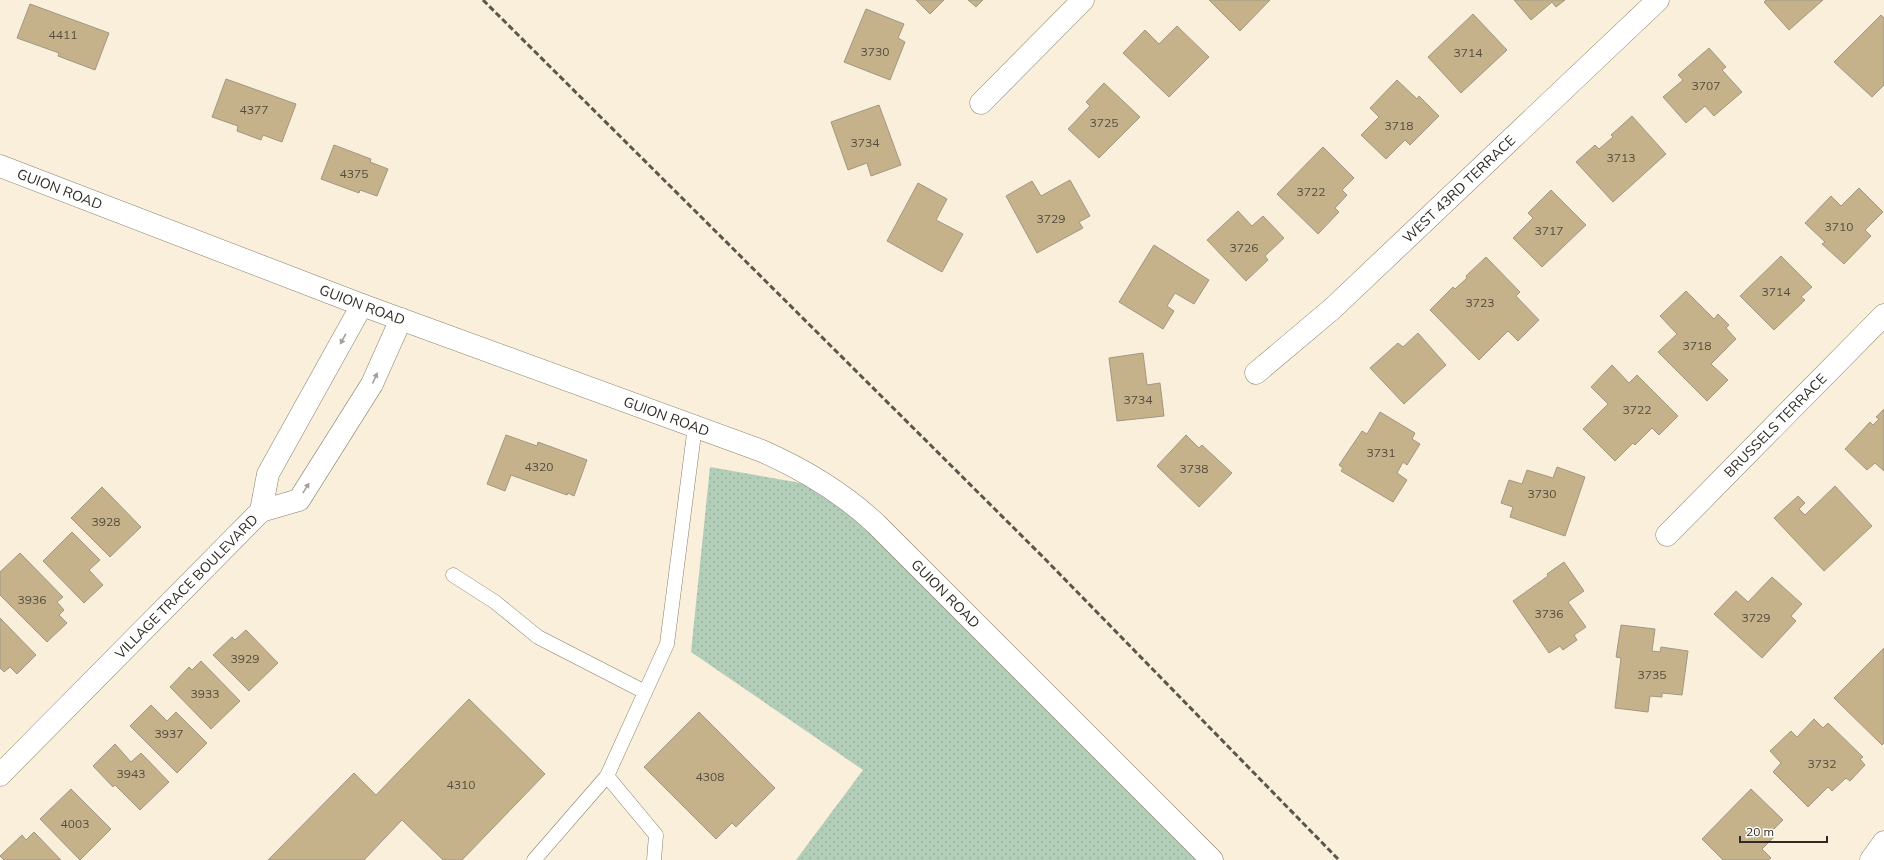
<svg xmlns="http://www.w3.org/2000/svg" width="1884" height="860" font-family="Mulish,sans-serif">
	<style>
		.grass { fill: url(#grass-dots) }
		.building { fill: #c5b28a; stroke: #a19784 }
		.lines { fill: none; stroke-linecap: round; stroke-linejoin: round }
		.lane-casing { stroke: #877f6c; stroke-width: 15 }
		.street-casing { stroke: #877f6c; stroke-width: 23 }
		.secondary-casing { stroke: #877f6c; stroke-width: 23 }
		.lane { stroke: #fff; stroke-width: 14 }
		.street { stroke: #fff; stroke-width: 22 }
		.secondary { stroke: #fff; stroke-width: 22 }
		.rail { stroke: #5c574d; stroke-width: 3; stroke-dasharray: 6 3; stroke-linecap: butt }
		.oneway { fill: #a1a09c }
		.labels { text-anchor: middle; stroke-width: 4; stroke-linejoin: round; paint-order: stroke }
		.number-label { font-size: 12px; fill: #544d3e }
		.street-label { font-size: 14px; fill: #2f2b24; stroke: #fffdf9 }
	</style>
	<defs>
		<pattern id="grass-dots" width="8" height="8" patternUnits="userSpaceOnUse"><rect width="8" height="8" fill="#b3ceb8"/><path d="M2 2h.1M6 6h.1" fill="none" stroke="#9ab19e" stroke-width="1.8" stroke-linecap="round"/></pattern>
	</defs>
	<rect width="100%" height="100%" fill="#f9efda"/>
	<!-- grass -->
	<path class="grass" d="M710,467L835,489L1212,860H796L863,770L691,652Z"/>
	<!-- building -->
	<g class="building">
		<path d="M916,0H944L930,14Z"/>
		<path d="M968,0H983L976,7Z"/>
		<path d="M1209,0H1270L1240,31Z"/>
		<path d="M1514,0H1565L1556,7L1552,2L1531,20Z"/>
		<path d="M1766,0H1823L1789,30L1764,2Z"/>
		<path d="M30,4L109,33L95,70L58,56L59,53L17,38Z"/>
		<path d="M866,9L904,24L898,38L905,42L890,80L844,62Z"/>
		<path d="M1473,14L1507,50L1461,93L1428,57Z"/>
		<path d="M1881,15L1884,18V85L1872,97L1834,62Z"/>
		<path d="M1177,26L1209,57L1169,97L1123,53L1145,30L1159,44Z"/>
		<path d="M1709,48L1726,67L1722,70L1742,92L1714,116L1705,106L1686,123L1663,97L1683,80L1678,75Z"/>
		<path d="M226,79L296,104L282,142L263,135L261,140L237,131L238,126L212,117Z"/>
		<path d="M1397,80L1417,99L1419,96L1439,116L1410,145L1405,140L1386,159L1361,135L1379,117L1370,108Z"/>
		<path d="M1104,83L1140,117L1099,158L1068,129L1090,106L1086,102Z"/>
		<path d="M879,105L901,165L871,176L867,163L848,170L831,122Z"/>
		<path d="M1632,116L1666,154L1613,202L1576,162L1595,145L1599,149L1613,137L1611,135Z"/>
		<path d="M334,145L371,159L370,162L388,169L377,196L360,190L359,193L321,179Z"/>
		<path d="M1323,147L1354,178L1342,190L1347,195L1335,208L1339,212L1318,234L1277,194Z"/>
		<path d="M1070,180L1090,216L1079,222L1083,228L1037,253L1006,196L1032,181L1041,196Z"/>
		<path d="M918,183L947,199L936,220L963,234L942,272L887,241Z"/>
		<path d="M1859,188L1883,212L1865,230L1871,236L1844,264L1822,244L1825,242L1805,223L1831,196L1841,206Z"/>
		<path d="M1551,190L1586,225L1542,267L1513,238L1533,218L1528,213Z"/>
		<path d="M1238,211L1252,226L1263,216L1284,238L1265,256L1268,260L1246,281L1207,240Z"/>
		<path d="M1154,245L1209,280L1194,304L1175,293L1167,306L1174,311L1163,329L1119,302Z"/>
		<path d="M1781,256L1812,287L1801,297L1805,300L1774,330L1740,296Z"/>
		<path d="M1486,257L1520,292L1516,296L1539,320L1518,341L1508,331L1479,360L1430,310L1453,287L1455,289L1467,278L1466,276Z"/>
		<path d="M1686,291L1714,319L1718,314L1729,325L1726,328L1736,339L1711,364L1728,380L1707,401L1658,352L1677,334L1660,316Z"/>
		<path d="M1418,333L1446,365L1404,404L1370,368L1398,343L1403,347Z"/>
		<path d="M1143,353L1147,385L1160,383L1164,416L1117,421L1109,358Z"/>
		<path d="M1612,365L1629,383L1637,375L1678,416L1659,435L1652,428L1635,445L1633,443L1615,461L1583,429L1608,404L1591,387Z"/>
		<path d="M1884,409V471L1875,463L1867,470L1845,449L1870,422L1873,425L1879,419L1876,417Z"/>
		<path d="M1380,412L1415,433L1412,439L1420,444L1407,465L1403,462L1397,473L1407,480L1393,502L1341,471L1343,468L1339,465L1362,431L1367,434Z"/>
		<path d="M506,435L537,446L538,442L587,460L574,496L568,493L567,495L511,475L505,491L487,484Z"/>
		<path d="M1186,435L1199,448L1202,445L1232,473L1199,507L1157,466Z"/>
		<path d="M1557,467L1585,477L1565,536L1510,517L1513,507L1501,503L1509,480L1522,484L1527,470L1553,478Z"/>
		<path d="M1835,486L1872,526L1824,571L1774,518L1798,496L1805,503L1799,509L1805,515Z"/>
		<path d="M102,487L141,527L110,557L71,518Z"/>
		<path d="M72,532L100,560L89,570L103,585L84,603L43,561Z"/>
		<path d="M20,553L63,597L57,602L64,610L59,615L67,623L47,642L0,595V572Z"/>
		<path d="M1564,562L1584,591L1568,602L1586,627L1574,635L1577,640L1563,650L1560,646L1549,653L1513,601L1548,576L1547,574Z"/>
		<path d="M1772,577L1802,604L1791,616L1796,621L1762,658L1714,614L1736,591L1748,602Z"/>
		<path d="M0,618L36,655L17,674L10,667L4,672L0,668Z"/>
		<path d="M1621,625L1655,629L1652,651L1660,652L1661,647L1688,651L1682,695L1662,693V697L1650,696L1648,712L1615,708L1621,658L1616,657Z"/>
		<path d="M246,630L278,663L249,691L213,655L232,637L235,640Z"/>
		<path d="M1884,648V743L1882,745L1834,698Z"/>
		<path d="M201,661L240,701L211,729L170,687L189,667L192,670Z"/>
		<path d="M469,699L545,774L462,860H443L402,820L364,860H268L354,773L376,795Z"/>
		<path d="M151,705L167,721L176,712L207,743L177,773L130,726Z"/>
		<path d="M699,712L775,788L736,827L732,823L716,839L644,767Z"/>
		<path d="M1814,719L1823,728L1828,723L1863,757L1860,759L1865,765L1850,781L1846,778L1832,791L1828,787L1808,807L1773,772L1781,763L1770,751L1791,731L1797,737Z"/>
		<path d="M115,744L131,762L141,753L169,782L140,810L115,785L113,787L93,766Z"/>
		<path d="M71,789L111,829L80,860L40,819Z"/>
		<path d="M1751,789L1783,820L1770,833L1774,837L1762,849L1771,858L1768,860H1723L1702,839Z"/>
		<path d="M34,832L61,860H4L0,856L22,835L26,840Z"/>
	</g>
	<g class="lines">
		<defs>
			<g id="lane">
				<path d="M453,575L495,602L538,637L645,692"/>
				<path d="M607,776L656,835L654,860"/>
				<path d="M534,860L607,776L667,644L695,426"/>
			</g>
			<g id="street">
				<path d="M981,103L1083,0"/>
				<path id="s1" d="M1256,373L1332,309L1658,0"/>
				<path d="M261,511L299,500L372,384L401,319"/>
				<path id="s2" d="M1667,535L1884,315"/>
				<path id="s3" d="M0,775L261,511L268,474L362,305"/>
				<path d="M1871,860L1884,842"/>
			</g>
			<g id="secondary">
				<path id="s4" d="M0,166L362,305L762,451C805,470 842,492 876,524L1212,860"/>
			</g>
		</defs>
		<!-- lane casing -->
		<use href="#lane" class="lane-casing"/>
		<!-- street casing -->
		<use href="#street" class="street-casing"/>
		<!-- secondary casing -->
		<use href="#secondary" class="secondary-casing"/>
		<!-- lane -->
		<use href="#lane" class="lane"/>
		<!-- street -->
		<use href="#street" class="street"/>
		<!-- secondary -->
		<use href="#secondary" class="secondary"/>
		<!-- rail -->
		<path class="rail" d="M483,0L1044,558L1339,860"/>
	</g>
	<!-- one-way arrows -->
	<defs><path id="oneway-solid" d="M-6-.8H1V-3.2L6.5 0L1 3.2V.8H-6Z"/></defs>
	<g class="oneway">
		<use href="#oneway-solid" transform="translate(343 339) rotate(119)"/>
		<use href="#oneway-solid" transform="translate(375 378) rotate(-66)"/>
		<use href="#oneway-solid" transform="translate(306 488) rotate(-58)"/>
	</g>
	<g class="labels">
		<!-- number labels -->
		<g class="number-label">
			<text x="63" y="39">4411</text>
			<text x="875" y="56">3730</text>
			<text x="1468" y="57">3714</text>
			<text x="1706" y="90">3707</text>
			<text x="254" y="114">4377</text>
			<text x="1104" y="127">3725</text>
			<text x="1399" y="130">3718</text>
			<text x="865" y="147">3734</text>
			<text x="1621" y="162">3713</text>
			<text x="354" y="178">4375</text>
			<text x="1311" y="196">3722</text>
			<text x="1051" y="223">3729</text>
			<text x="1839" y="231">3710</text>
			<text x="1549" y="235">3717</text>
			<text x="1244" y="252">3726</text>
			<text x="1776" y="296">3714</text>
			<text x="1480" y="307">3723</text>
			<text x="1697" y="350">3718</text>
			<text x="1138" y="404">3734</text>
			<text x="1637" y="414">3722</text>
			<text x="1381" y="457">3731</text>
			<text x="539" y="471">4320</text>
			<text x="1194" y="473">3738</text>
			<text x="1542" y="498">3730</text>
			<text x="106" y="526">3928</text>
			<text x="32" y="604">3936</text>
			<text x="1549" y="618">3736</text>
			<text x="1756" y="622">3729</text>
			<text x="245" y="663">3929</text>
			<text x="1652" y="679">3735</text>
			<text x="205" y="698">3933</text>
			<text x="169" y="738">3937</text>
			<text x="1822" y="768">3732</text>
			<text x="131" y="778">3943</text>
			<text x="710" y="781">4308</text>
			<text x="461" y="789">4310</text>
			<text x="75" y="828">4003</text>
		</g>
		<!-- street labels -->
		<g class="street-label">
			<text dy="5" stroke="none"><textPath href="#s4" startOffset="64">GUION ROAD</textPath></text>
			<text dy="5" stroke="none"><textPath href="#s1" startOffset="274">WEST 43RD TERRACE</textPath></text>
			<text dy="5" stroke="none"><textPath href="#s4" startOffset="388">GUION ROAD</textPath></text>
			<text dy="5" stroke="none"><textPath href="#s4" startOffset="712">GUION ROAD</textPath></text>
			<text dy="5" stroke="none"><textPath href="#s2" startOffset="154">BRUSSELS TERRACE</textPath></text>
			<text dy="5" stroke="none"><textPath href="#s3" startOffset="265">VILLAGE TRACE BOULEVARD</textPath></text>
			<text dy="5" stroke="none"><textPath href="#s4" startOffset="1048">GUION ROAD</textPath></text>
		</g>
	</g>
	<!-- scale -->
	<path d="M1740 836v6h87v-6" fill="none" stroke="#2f2b24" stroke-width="2"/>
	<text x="1746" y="836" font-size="12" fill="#2f2b24" stroke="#fffdf9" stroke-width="3" paint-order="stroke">20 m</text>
</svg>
